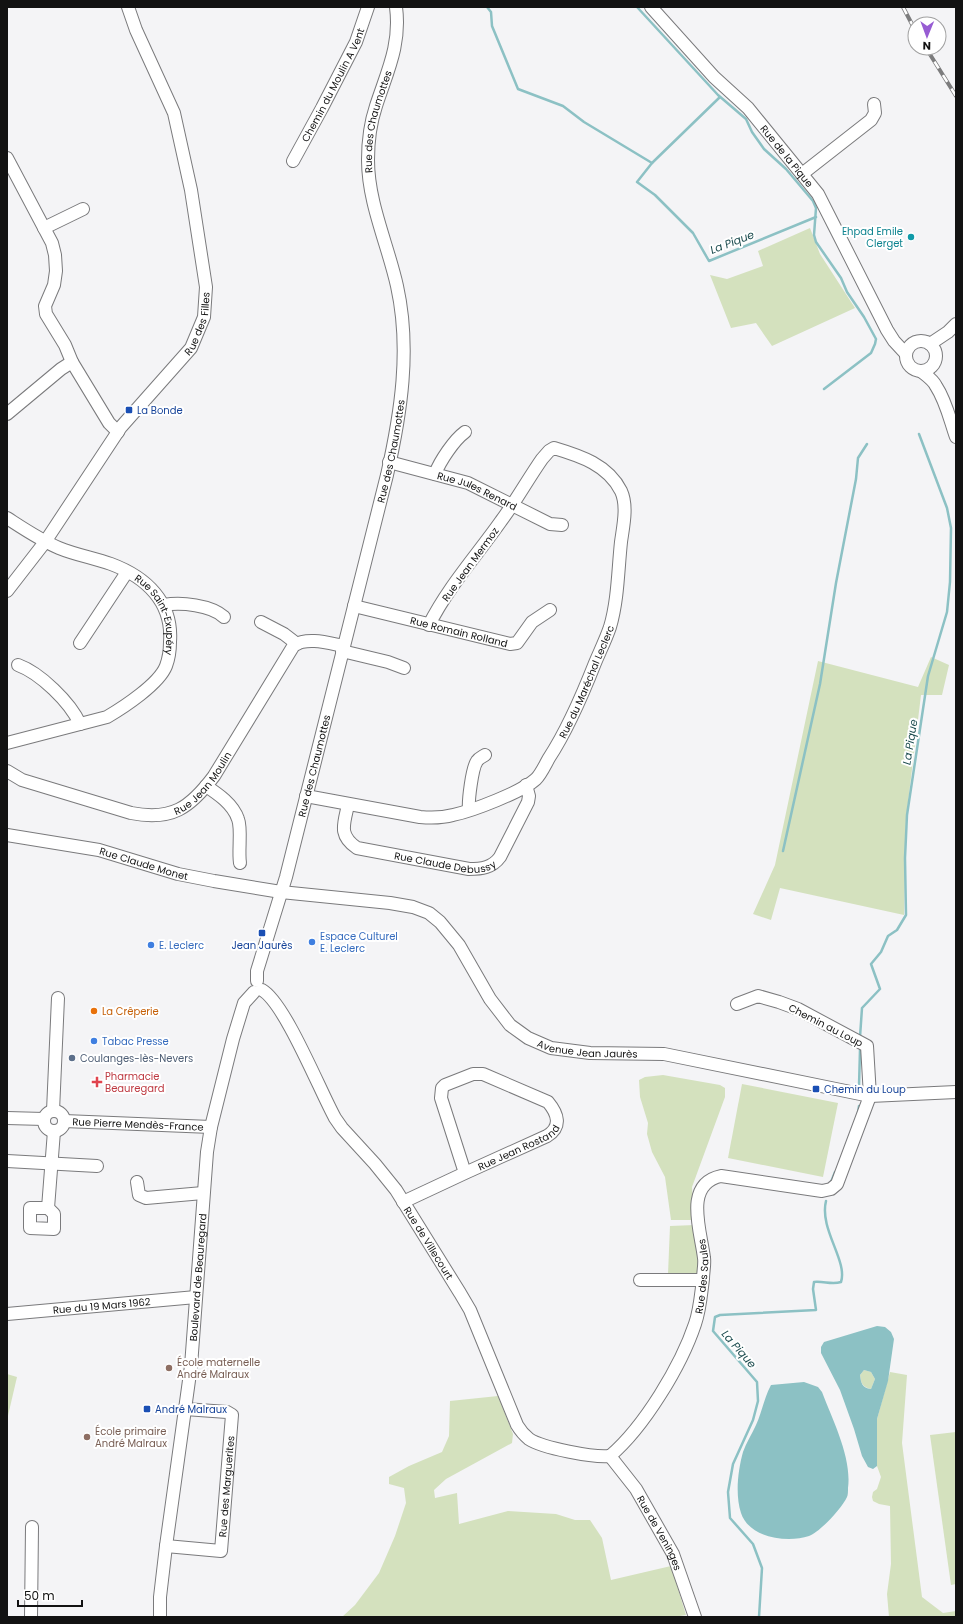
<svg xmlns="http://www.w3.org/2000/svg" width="963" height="1624" font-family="Poppins,sans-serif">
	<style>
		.green { fill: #d4e1be }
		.water { fill: #8cc1c4; fill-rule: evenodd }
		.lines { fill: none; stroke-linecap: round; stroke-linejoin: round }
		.stream { stroke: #8cc1c4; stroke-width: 2.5 }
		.minor-casing { stroke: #7a7a7c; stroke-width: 14 }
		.minor { stroke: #fff; stroke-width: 12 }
		.rail-casing { stroke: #7c7c7d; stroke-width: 4 }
		.rail { stroke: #fff; stroke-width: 2.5; stroke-dasharray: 8; stroke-linecap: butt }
		.culture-dot { fill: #0f9aa8; stroke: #fff; stroke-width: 1.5 }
		.transit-dot { fill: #1a4fb4; stroke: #fff; stroke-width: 1.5 }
		.shop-dot { fill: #3f7fe0; stroke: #fff; stroke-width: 1.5 }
		.food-dot { fill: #e8710a; stroke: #fff; stroke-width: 1.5 }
		.service-dot { fill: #5c6f8a; stroke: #fff; stroke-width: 1.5 }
		.health-dot { fill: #e0444e; stroke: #fff; stroke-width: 1.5 }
		.education-dot { fill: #8d6e63; stroke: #fff; stroke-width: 1.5 }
		.labels { text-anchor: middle; stroke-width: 4; stroke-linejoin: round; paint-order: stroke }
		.street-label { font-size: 10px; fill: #121212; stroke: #fff }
		.culture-label { font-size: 10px; fill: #0d838f; stroke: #fff; text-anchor: end }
		.transit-label { font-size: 10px; fill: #164399; stroke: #fff; text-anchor: start }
		.shop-label { font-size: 10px; fill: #366cbe; stroke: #fff; text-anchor: start }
		.food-label { font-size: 10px; fill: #c56008; stroke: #fff; text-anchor: start }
		.service-label { font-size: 10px; fill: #4e5e75; stroke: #fff; text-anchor: start }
		.health-label { font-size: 10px; fill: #be3a42; stroke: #fff; text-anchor: start }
		.education-label { font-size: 10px; fill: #785e54; stroke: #fff; text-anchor: start }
		.water-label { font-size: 11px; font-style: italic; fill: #1c4c4f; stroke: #fff }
	</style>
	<rect width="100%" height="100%" fill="#f4f4f6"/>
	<!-- green -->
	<g class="green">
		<path d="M810,228L820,254L855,308L772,346L756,323L731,328L710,275L727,279L763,266L758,251Z"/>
		<path d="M931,657L949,665L942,695H921L906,819L904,915L780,888L771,920L753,914L775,865L818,661L918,687Z"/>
		<path d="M663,1075L720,1085L725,1088V1097L692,1187L694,1220H671L665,1177L652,1152L647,1134L648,1123L640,1097L639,1080L645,1077Z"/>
		<path d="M742,1084L838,1103L823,1177L728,1158Z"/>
		<path d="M695,1225L701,1267L699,1275L668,1274L670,1226Z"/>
		<path d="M864,1370L871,1372L875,1379L871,1389C862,1387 861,1383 860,1375Z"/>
		<path d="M890,1372L907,1375L902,1443L922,1597L943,1613L956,1611V1617H889L887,1594L891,1564L890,1506L879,1504L873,1501L872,1497L873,1492L877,1489L881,1477L877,1466V1419Z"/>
		<path d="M7,1374L17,1377L7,1420Z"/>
		<path d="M498,1396L513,1434L512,1443L446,1479L434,1490L435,1498L457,1493L459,1524L508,1511L556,1514L575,1520H590L602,1538L611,1580L671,1566L686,1615L674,1617H342L355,1605L379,1573L395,1536L406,1503L404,1488L389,1484V1477L409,1466L442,1452L449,1436L450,1401Z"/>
		<path d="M956,1432V1584L951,1585L930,1435Z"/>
	</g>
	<!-- water -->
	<g class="water">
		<path d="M877,1326L885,1327L891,1332L894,1339L888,1381L877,1419V1466L873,1469L868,1467L862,1456L854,1429L840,1390L821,1353V1347L824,1342ZM864,1370L871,1372L875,1379L871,1389C862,1388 861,1383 860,1375Z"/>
		<path d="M804,1382L818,1387L822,1392C833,1421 852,1458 848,1488C848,1491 848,1495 847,1497C842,1508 820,1532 809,1536C787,1543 749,1538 741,1513C735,1495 738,1470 743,1452C746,1443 752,1434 756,1425C762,1412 764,1398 771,1385Z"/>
	</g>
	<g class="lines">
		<!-- stream -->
		<g class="stream">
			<path d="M487,7L491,12L492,26L518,89L563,106L584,122L652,163L637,182L655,195L693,233L709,261L816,217"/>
			<path d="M637,7L718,95L746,119L752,132L764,149L786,169L813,201L816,208L814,235L816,242L841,278L847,292L864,317L876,339L875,344L871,353L824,389"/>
			<path d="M652,163L720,97"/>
			<path d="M783,851L820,684L836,583L856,479L858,458L867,444"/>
			<path d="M860,1037L862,1008L880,989L871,964L881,952L888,936L897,930L906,915L905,858L907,815L928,676L947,612L950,582L951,528L947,508L919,434"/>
			<path d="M859,1086L860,1050"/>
			<path d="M858,1113L859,1106"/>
			<path d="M831,1182L835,1172"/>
			<path d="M759,1617L762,1568L753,1544L730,1518L728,1492L733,1464L753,1420L758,1401L757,1382L713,1331L715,1317L720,1315L816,1310L813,1289L814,1282C824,1281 832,1285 841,1282C848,1261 819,1229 826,1201"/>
		</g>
		<defs>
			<g id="minor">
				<path id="s1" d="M651,7L714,77L748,108L818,194L887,330L894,341L906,354"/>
				<path d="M7,158L52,243L55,255L56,271L54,285L45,306L46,314L65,345L72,362"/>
				<path id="s2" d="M293,161L322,108L356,42L368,7"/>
				<path d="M802,174L871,120L875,113L874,104"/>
				<path d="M44,228L83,209"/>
				<circle cx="921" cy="356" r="15"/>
				<path d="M930,344L948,332L956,324"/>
				<path d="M922,372C927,376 933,380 936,386C946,401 950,420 956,437"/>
				<path d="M7,414L61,369L72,362L109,423L118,432"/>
				<path id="s3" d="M389,462L468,483L550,524L562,525"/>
				<path d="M435,474C440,461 454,440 465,432"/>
				<path id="s4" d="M7,518C24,529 40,540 59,548C76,555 94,558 111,564C146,577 173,602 170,642C170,650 169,658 166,666C159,684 124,707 107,717L7,743"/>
				<path id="s5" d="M7,591L45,542L121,427L191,348L204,317L206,287L191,190L174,113L136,30L128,7"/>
				<path d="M164,605C181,602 211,605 224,617"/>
				<path id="s6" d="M354,606L510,644L517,643L532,622L550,610"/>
				<path d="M261,622L284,634L297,644"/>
				<path d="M80,643L127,572"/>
				<path d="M342,651L388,662L404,668"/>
				<path d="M18,665C40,673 70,702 80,724"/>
				<path id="s7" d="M7,771L22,780L131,813C172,821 190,808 214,776L294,645C308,637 328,643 344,646"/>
				<path d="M206,786C218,794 233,804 238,819C242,829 238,850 240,863"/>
				<path id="s8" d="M306,796L420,817C431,818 442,818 453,815C472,811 522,792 536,779C541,774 545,765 549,758C568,729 582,696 595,663C600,651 606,639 610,627C618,600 618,570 621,542C623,527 628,506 621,491C608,465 581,456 554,448L549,451L542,459C528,479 516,501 501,521C477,555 448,587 429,625"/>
				<path id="s9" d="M348,805C344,824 338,835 357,848L469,869C481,869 492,868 500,857L528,802L529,796L526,785"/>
				<path d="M469,810C468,801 472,768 477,761C479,758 482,757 485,755"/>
				<path id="s10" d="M7,835L99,850L178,874L214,881L281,892L390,903L413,907L429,913L440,922L459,945L490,999L510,1025L528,1038L551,1048L590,1053L664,1054L870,1096L956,1092"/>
				<path id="s11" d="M257,981V971L286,877L387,475C401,413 411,349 397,286C388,245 368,203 368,160C368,142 370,124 376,106C387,72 401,45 396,7"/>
				<path id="s12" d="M262,990C285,1003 320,1091 335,1118L342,1128L375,1164L396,1190L460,1293L470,1310L517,1425C520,1430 524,1435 529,1439C542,1448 595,1458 610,1456"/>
				<circle cx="54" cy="1121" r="10"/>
				<path d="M53,1111L58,998"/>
				<path d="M7,1118L44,1119"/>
				<path id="s13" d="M64,1121L211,1127"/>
				<path d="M7,1161L97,1166"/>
				<path d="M137,1182L139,1195L146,1198L203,1193"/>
				<path id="s14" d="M403,1202L465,1173L547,1136C562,1127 558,1114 548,1102L483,1074H473L445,1085L442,1088L441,1098L465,1173"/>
				<path d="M48,1208L54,1214V1229L30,1228V1208H48L54,1131"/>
				<path d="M640,1280H702"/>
				<path id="s15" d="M7,1314L196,1297"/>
				<path id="s16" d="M610,1456C644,1427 681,1366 695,1324C700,1310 701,1294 703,1279C703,1272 705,1264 704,1258C701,1231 683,1184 721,1176L822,1191L831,1189L837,1184L870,1096L867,1046L798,1009L779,1002L758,996L737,1004"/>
				<path id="s17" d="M610,1456L636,1489L673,1554L695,1617"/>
				<path id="s18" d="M166,1546L221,1551L232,1415L227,1412L185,1409"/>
				<path d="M31,1617L32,1527"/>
				<path id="s19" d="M160,1617V1597L166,1546L191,1366L207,1152L211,1127L233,1039L244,1003L254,992"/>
			</g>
		</defs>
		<!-- minor casing -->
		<use href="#minor" class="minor-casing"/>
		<!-- minor -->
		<use href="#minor" class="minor"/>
		<defs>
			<g id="rail">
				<path d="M903,7L915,30"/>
				<path d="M926,48L956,96"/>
			</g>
		</defs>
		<!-- rail casing -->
		<use href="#rail" class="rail-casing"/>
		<!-- rail -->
		<use href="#rail" class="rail"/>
	</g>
	<!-- markers -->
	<circle class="culture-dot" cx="911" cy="237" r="4"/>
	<g class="transit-dot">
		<rect x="125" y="406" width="8" height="8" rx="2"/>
		<rect x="258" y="929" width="8" height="8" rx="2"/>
		<rect x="812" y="1085" width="8" height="8" rx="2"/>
		<rect x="143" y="1405" width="8" height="8" rx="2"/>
	</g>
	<g class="shop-dot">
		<circle cx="312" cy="942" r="4"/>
		<circle cx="151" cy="945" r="4"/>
		<circle cx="94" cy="1041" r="4"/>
	</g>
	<circle class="food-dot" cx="94" cy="1011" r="4"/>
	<circle class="service-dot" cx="72" cy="1058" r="4"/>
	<path class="health-dot" d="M95 1076h4v4h4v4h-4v4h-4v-4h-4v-4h4z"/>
	<g class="education-dot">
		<circle cx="169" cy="1368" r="4"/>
		<circle cx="87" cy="1437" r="4"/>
	</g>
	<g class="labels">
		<!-- street labels -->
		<g class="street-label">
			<text dy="4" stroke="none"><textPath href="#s2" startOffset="86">Chemin du Moulin A Vent</textPath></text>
			<text dy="4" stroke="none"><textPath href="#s11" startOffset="883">Rue des Chaumottes</textPath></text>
			<text dy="4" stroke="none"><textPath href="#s1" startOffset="202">Rue de la Pique</textPath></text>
			<text dy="4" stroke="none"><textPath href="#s5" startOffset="331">Rue des Filles</textPath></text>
			<text dy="4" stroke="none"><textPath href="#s11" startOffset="547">Rue des Chaumottes</textPath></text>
			<text dy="4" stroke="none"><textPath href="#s3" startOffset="93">Rue Jules Renard</textPath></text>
			<text transform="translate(470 564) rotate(-54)" y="4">Rue Jean Mermoz</text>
			<text dy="4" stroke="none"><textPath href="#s4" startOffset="188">Rue Saint-Exupéry</textPath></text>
			<text dy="4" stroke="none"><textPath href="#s6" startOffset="108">Rue Romain Rolland</textPath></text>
			<text dy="4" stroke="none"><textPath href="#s8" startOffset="350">Rue du Maréchal Leclerc</textPath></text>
			<text dy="4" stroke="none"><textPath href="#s11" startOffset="223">Rue des Chaumottes</textPath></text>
			<text dy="4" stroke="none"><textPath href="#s7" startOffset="216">Rue Jean Moulin</textPath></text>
			<text dy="4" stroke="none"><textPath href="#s9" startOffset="138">Rue Claude Debussy</textPath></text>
			<text dy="4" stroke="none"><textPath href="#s10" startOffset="140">Rue Claude Monet</textPath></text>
			<text transform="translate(826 1025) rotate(27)" y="4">Chemin au Loup</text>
			<text dy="4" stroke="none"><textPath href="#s10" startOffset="653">Avenue Jean Jaurès</textPath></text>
			<text dy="4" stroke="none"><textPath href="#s13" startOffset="74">Rue Pierre Mendès-France</textPath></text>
			<text dy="4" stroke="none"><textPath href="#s14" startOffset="128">Rue Jean Rostand</textPath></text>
			<text dy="4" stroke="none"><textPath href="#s12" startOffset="305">Rue de Villecourt</textPath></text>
			<text dy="4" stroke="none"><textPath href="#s16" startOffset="207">Rue des Saules</textPath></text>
			<text dy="4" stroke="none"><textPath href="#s19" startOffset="342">Boulevard de Beauregard</textPath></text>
			<text dy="4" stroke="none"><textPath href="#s15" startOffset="95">Rue du 19 Mars 1962</textPath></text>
			<text dy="4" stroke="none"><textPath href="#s18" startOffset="120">Rue des Marguerites</textPath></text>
			<text dy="4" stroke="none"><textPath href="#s17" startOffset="92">Rue de Veninges</textPath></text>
		</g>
		<!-- culture labels -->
		<g class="culture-label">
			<text x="903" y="235">Ehpad Emile<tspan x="903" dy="12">Clerget</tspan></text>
		</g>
		<!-- transit labels -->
		<g class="transit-label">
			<text x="137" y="414">La Bonde</text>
			<text x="262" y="949" text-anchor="middle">Jean Jaurès</text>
			<text x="824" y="1093">Chemin du Loup</text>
			<text x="155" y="1413">André Malraux</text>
		</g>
		<!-- shop labels -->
		<g class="shop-label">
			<text x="320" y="940">Espace Culturel<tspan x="320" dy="12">E. Leclerc</tspan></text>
			<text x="159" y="949">E. Leclerc</text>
			<text x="102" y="1045">Tabac Presse</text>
		</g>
		<!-- food labels -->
		<g class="food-label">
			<text x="102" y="1015">La Crêperie</text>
		</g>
		<!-- service labels -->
		<g class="service-label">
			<text x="80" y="1062">Coulanges-lès-Nevers</text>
		</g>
		<!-- health labels -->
		<g class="health-label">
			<text x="105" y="1080">Pharmacie<tspan x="105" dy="12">Beauregard</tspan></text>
		</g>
		<!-- education labels -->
		<g class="education-label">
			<text x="177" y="1366">École maternelle<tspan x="177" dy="12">André Malraux</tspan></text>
			<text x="95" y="1435">École primaire<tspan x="95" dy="12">André Malraux</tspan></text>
		</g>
		<!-- water labels -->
		<g class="water-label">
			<text transform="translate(732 242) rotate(-21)" y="4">La Pique</text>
			<text transform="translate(910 742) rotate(-81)" y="4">La Pique</text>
			<text transform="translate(739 1349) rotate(49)" y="4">La Pique</text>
		</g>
	</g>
	<!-- border -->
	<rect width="963" height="1624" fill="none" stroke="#121212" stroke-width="16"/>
	<!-- north arrow -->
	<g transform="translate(927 36) rotate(181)"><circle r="19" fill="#ffffff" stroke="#a0a0a0"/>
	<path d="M0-3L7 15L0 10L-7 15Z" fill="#975cd3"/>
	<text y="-6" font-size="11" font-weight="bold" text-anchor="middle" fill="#121212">N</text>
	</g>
	<!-- scale -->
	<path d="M18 1600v6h64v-6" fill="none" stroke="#121212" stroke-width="2"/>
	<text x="24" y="1600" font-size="12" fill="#121212" stroke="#ffffff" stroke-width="3" paint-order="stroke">50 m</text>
</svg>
